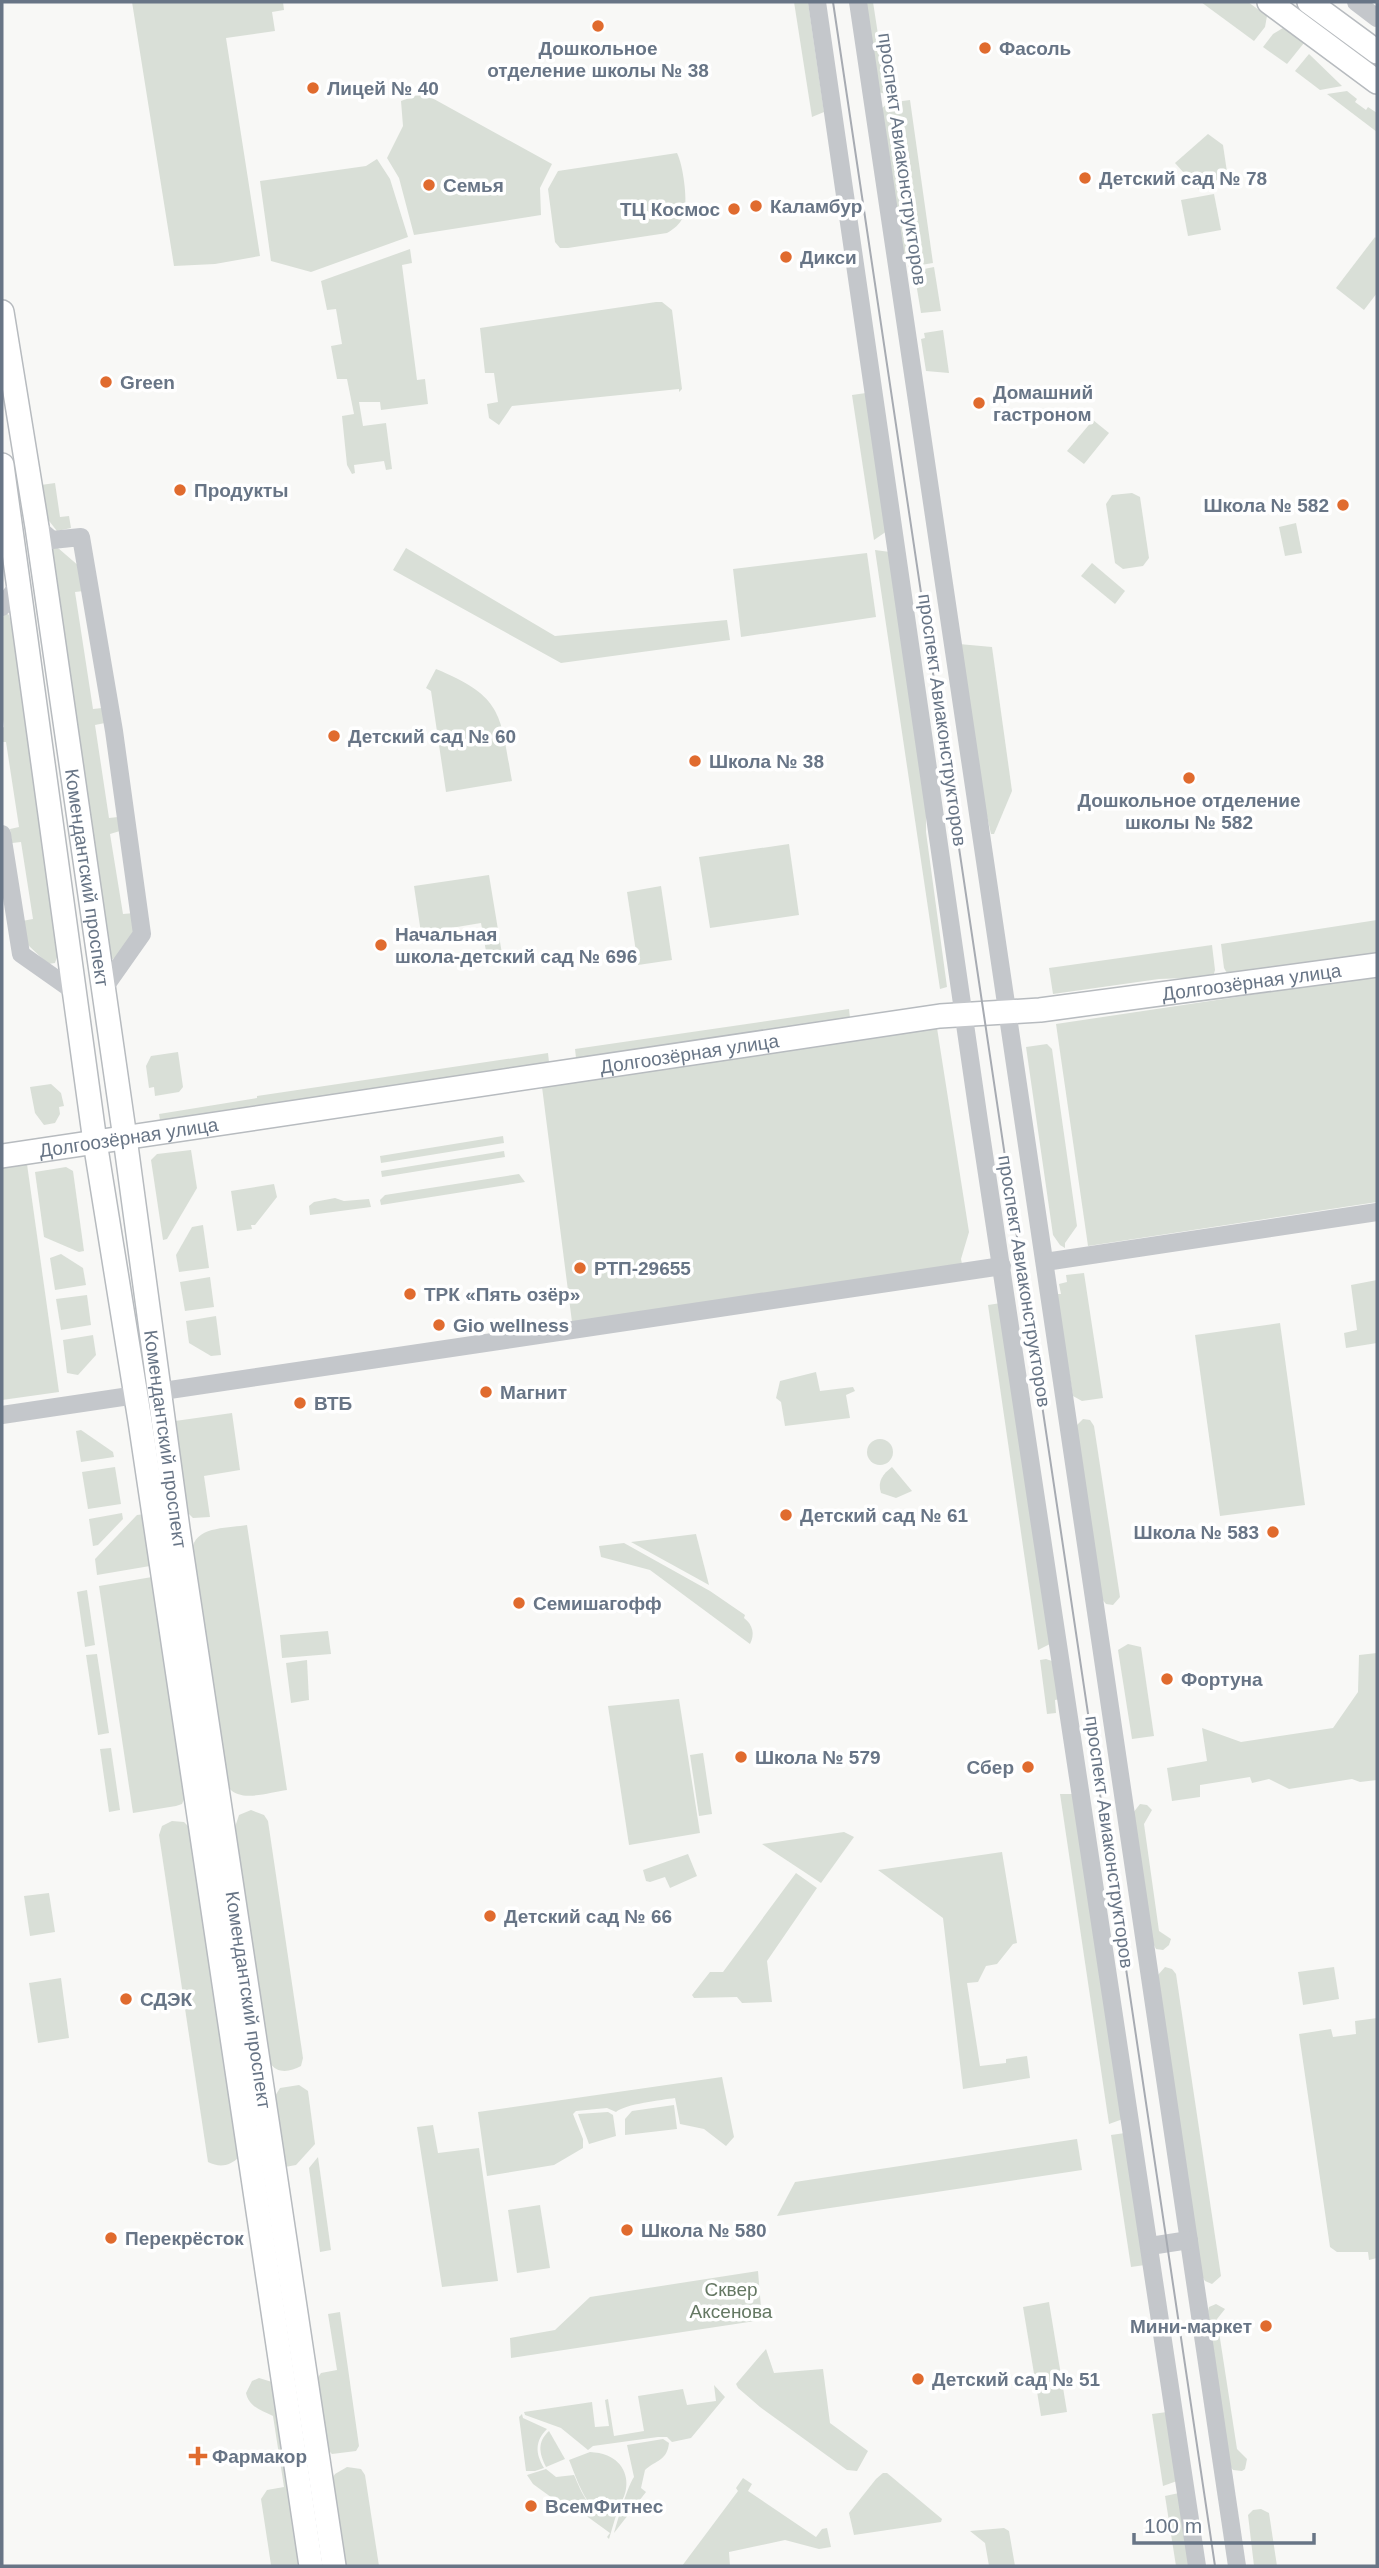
<svg xmlns="http://www.w3.org/2000/svg" width="1379" height="2568" font-family="Helvetica,sans-serif">
	<style>
		.green { fill: #d9dfd7 }
		.lines { fill: none; stroke-linecap: round; stroke-linejoin: round }
		.major-casing { stroke: #b7bbbf; stroke-width: 26 }
		.minor { stroke: #c4c7cb; stroke-width: 18 }
		.major { stroke: #fff; stroke-width: 23 }
		.tram { stroke: #a7abb2; stroke-width: 2 }
		.poi-dot { fill: #e06b2e; stroke: #fff; stroke-width: 2.5 }
		.labels { text-anchor: middle; stroke-width: 7; stroke-linejoin: round; paint-order: stroke }
		.poi-label { font-size: 19px; font-weight: bold; fill: #687586; stroke: #fff; text-anchor: start }
		.street-label { font-size: 19px; fill: #687586; stroke: #fff }
		.park-label { font-size: 19px; fill: #657863; stroke: #fff }
	</style>
	<rect width="100%" height="100%" fill="#f8f8f6"/>
	<!-- green -->
	<g class="green">
		<path d="M132,2H283L284,10L272,12L275,31L226,38L260,256L215,264L174,266Z"/>
		<path d="M794,2H808L824,112L812,117Z"/>
		<path d="M864,2H873L885,80L896,79L898,89L896,92L887,94L877,92Z"/>
		<path d="M1201,2H1248L1267,16L1265,27L1254,41Z"/>
		<path d="M1283,28L1304,43L1287,64L1263,47L1273,34Z"/>
		<path d="M1309,54L1342,86L1320,90L1295,71Z"/>
		<path d="M1347,91L1357,99L1355,102L1366,110L1368,107L1377,113V132L1327,94Z"/>
		<path d="M423,93L552,164L540,188L541,215L414,235L399,178L387,158L403,126L401,101Z"/>
		<path d="M910,100L933,263L909,267L907,259L902,260L880,110L888,103Z"/>
		<path d="M1208,134L1223,145L1227,172L1201,192L1175,163Z"/>
		<path d="M677,153C683,164 689,205 683,217C680,224 674,229 667,233L568,248H560L555,242L548,189L558,171Z"/>
		<path d="M377,159L390,179L408,237L311,272L271,261L260,181L366,166Z"/>
		<path d="M1214,194L1221,230L1188,236L1181,200Z"/>
		<path d="M1375,237L1377,239V293L1364,310L1336,288Z"/>
		<path d="M410,249L412,263L402,265L417,380L425,379L428,404L381,410L380,402H359L363,426L386,423L392,469L386,470L384,461L354,465L355,473L352,474L347,465L342,416L354,414L347,379H337L331,346L342,344L336,309L327,310L321,281Z"/>
		<path d="M934,267L941,311L921,313L916,283L921,282L919,270Z"/>
		<path d="M656,302H662L672,310L682,389L679,392V389L512,406L499,425L489,418L487,404L498,402L494,373H485L480,328Z"/>
		<path d="M943,330L949,373L926,371L921,339L925,338L924,333Z"/>
		<path d="M866,393L887,531L874,540L852,395Z"/>
		<path d="M1093,420L1109,433L1084,464L1067,451Z"/>
		<path d="M55,483L60,517L69,516L71,528L57,531L46,517L41,485Z"/>
		<path d="M1132,493L1140,497L1149,558L1143,566L1123,569L1115,563L1106,504L1112,495Z"/>
		<path d="M1296,523L1302,553L1285,556L1279,527Z"/>
		<path d="M52,547L58,548L80,567L84,591L75,592L93,709L102,708L105,723L95,725L109,818L118,817L120,831L110,834L123,914L134,913V932L118,958L112,959L107,955L47,550Z"/>
		<path d="M406,548L555,636L727,620L730,640L561,663L393,570Z"/>
		<path d="M875,550L890,552L926,796V832L947,987L940,989Z"/>
		<path d="M867,553L876,617L741,637L733,569Z"/>
		<path d="M1092,563L1125,591L1115,604L1081,576Z"/>
		<path d="M6,613L9,615L15,637L59,951L55,963L48,964L28,945L22,921L33,919L21,842L12,843L10,829L19,827L6,742H2V728L4,727L2,712V618Z"/>
		<path d="M959,644L992,647L1012,791L994,834H991L981,790Z"/>
		<path d="M436,669C504,697 500,715 512,781L446,792L431,691L426,688Z"/>
		<path d="M789,844L799,915L710,928L699,857Z"/>
		<path d="M489,875L502,954L487,957L481,923L421,933L414,886Z"/>
		<path d="M661,886L672,960L638,965L627,892Z"/>
		<path d="M1377,920V953L1228,975L1224,968L1221,944Z"/>
		<path d="M1212,945L1215,970L1213,977L1159,979L1053,994L1049,968Z"/>
		<path d="M1377,976V1202L1088,1246L1056,1024Z"/>
		<path d="M849,1009L850,1018L576,1058L575,1049Z"/>
		<path d="M937,1028L969,1232L961,1259L962,1264L572,1322L542,1087Z"/>
		<path d="M1047,1044L1052,1049L1077,1226L1065,1243V1248L1060,1245L1053,1235L1026,1047Z"/>
		<path d="M178,1052L183,1087L179,1092L155,1096L154,1087L149,1088L146,1066L151,1056Z"/>
		<path d="M548,1053L549,1062L160,1120L159,1114L257,1098V1096Z"/>
		<path d="M51,1084L61,1093L64,1106L59,1107L60,1114L55,1123L44,1125L35,1113L30,1087Z"/>
		<path d="M503,1136L504,1143L381,1163L380,1156Z"/>
		<path d="M191,1150L197,1188L167,1239L163,1240L151,1160L157,1154Z"/>
		<path d="M504,1151L505,1157L382,1177L381,1171Z"/>
		<path d="M27,1164L59,1392L2,1400V1167Z"/>
		<path d="M66,1167L73,1171L84,1251L79,1252L44,1237L35,1172Z"/>
		<path d="M519,1174L525,1182L381,1205L380,1200L385,1195Z"/>
		<path d="M274,1184L277,1197L255,1225H251L252,1229L237,1231L231,1191Z"/>
		<path d="M335,1198L344,1201L369,1199L371,1207L310,1215L309,1206L314,1202Z"/>
		<path d="M203,1225L209,1268L179,1272L176,1255L192,1227Z"/>
		<path d="M61,1254L83,1268L86,1285L55,1290L50,1258Z"/>
		<path d="M1084,1273L1103,1398L1082,1401L1073,1396L1056,1294H1061L1059,1284L1067,1282L1066,1275Z"/>
		<path d="M210,1277L214,1307L185,1311L180,1282Z"/>
		<path d="M1377,1280V1343L1346,1348L1344,1333L1357,1330L1351,1285Z"/>
		<path d="M87,1295L91,1325L61,1330L56,1299Z"/>
		<path d="M1001,1303L1052,1643L1038,1650L988,1305Z"/>
		<path d="M216,1316L221,1355L211,1356L189,1343L186,1321Z"/>
		<path d="M1280,1323L1305,1505L1220,1516L1195,1335Z"/>
		<path d="M93,1335L96,1355L78,1375L67,1373L63,1340Z"/>
		<path d="M816,1372L820,1391L853,1387L855,1391L846,1395L850,1418L785,1426L781,1402L776,1398L780,1381Z"/>
		<path d="M232,1413L240,1470L204,1476L210,1517L193,1518L188,1513L175,1421Z"/>
		<path d="M1083,1419L1090,1420L1094,1426L1120,1597L1113,1605L1106,1604L1102,1599L1076,1426Z"/>
		<path d="M81,1430L113,1452L114,1457L81,1462L76,1431Z"/>
		<circle cx="880" cy="1452" r="13"/>
		<path d="M115,1467L121,1504L88,1509L82,1472Z"/>
		<path d="M892,1467L912,1491L896,1498L881,1493C877,1481 883,1474 892,1467Z"/>
		<path d="M122,1513L123,1519L98,1545L93,1546L89,1519Z"/>
		<path d="M145,1514L150,1566L97,1575L95,1559L137,1515Z"/>
		<path d="M247,1525L287,1790C270,1792 241,1803 229,1788L193,1546C198,1526 231,1528 247,1525Z"/>
		<path d="M696,1534L709,1585L631,1542Z"/>
		<path d="M624,1543L710,1591L745,1615L744,1618C753,1625 755,1634 750,1644L650,1570L601,1557L599,1546Z"/>
		<path d="M152,1577L187,1792L182,1804L176,1806L133,1813L99,1586Z"/>
		<path d="M87,1590L95,1645L85,1647L77,1592Z"/>
		<path d="M328,1631L331,1654L282,1658L280,1635Z"/>
		<path d="M1128,1644L1141,1647L1154,1736L1132,1739L1118,1650Z"/>
		<path d="M1377,1653V1780L1360,1782L1352,1779L1289,1789L1269,1779L1252,1783L1250,1777L1200,1785V1797L1172,1801L1167,1768L1207,1761L1202,1728L1241,1742L1333,1728L1358,1692L1359,1655Z"/>
		<path d="M97,1654L109,1733L98,1735L86,1655Z"/>
		<path d="M1046,1659L1055,1662L1060,1699L1055,1700L1056,1713L1047,1714L1040,1660Z"/>
		<path d="M307,1660L309,1700L291,1703L286,1663Z"/>
		<path d="M679,1699L700,1833L629,1845L608,1706Z"/>
		<path d="M111,1748L120,1810L109,1812L100,1749Z"/>
		<path d="M703,1753L712,1814L699,1816L690,1755Z"/>
		<path d="M1060,1794H1074L1123,2119L1109,2124Z"/>
		<path d="M1140,1804L1147,1805L1152,1810L1144,1824L1159,1931L1171,1939L1169,1945L1163,1950L1156,1949L1153,1943L1133,1813Z"/>
		<path d="M251,1810L264,1815L268,1821L303,2058L301,2066C290,2072 277,2074 270,2063L235,1827L239,1815Z"/>
		<path d="M172,1821L184,1822L191,1829L239,2157C230,2166 220,2168 208,2162L159,1835L162,1826Z"/>
		<path d="M844,1832L854,1837L821,1883L762,1844Z"/>
		<path d="M1002,1852L1017,1943L1013,1944L997,1964L986,1966L978,1982L967,1983L980,2066L1006,2063V2059L1027,2056L1030,2078L963,2089L943,1918L878,1870Z"/>
		<path d="M688,1854L697,1876L670,1888L665,1877L650,1882L646,1881L643,1870Z"/>
		<path d="M796,1873L817,1888L767,1961L772,2002L742,2003L737,1997L694,1998L692,1995L710,1972H723Z"/>
		<path d="M49,1893L55,1932L30,1936L24,1896Z"/>
		<path d="M1165,1967L1172,1969L1176,1974L1221,2276L1212,2284L1205,2281L1202,2276L1158,1975Z"/>
		<path d="M1334,1967L1339,1999L1303,2005L1298,1972Z"/>
		<path d="M61,1978L69,2038L38,2043L29,1983Z"/>
		<path d="M1377,2018V2258L1369,2260L1368,2252H1337L1330,2247L1299,2034L1331,2029L1333,2037L1356,2034L1355,2021Z"/>
		<path d="M722,2077L734,2137L726,2146L704,2129L680,2124L675,2098C662,2100 625,2104 616,2112L607,2108L576,2111L573,2114L583,2139V2148L554,2165L487,2176L478,2112Z"/>
		<path d="M299,2085L308,2091L315,2144L296,2165L285,2167L275,2096L280,2088Z"/>
		<path d="M674,2105L677,2129L625,2135V2119L632,2111Z"/>
		<path d="M608,2112L613,2115L616,2136L589,2144L578,2114Z"/>
		<path d="M433,2125L438,2153L479,2148L498,2281L442,2287L417,2127Z"/>
		<path d="M1125,2133L1145,2265L1131,2267L1111,2135Z"/>
		<path d="M1077,2139L1082,2170L777,2216L795,2182Z"/>
		<path d="M318,2157L331,2250L320,2252L309,2168Z"/>
		<path d="M540,2205L550,2268L517,2273L508,2210Z"/>
		<path d="M758,2271L762,2320L511,2358L510,2338L555,2330L590,2297Z"/>
		<path d="M1049,2302L1067,2412L1041,2416L1023,2307Z"/>
		<path d="M1216,2304L1225,2309L1217,2319L1237,2449L1247,2459L1245,2469L1242,2471L1233,2470L1230,2466L1208,2311L1209,2307Z"/>
		<path d="M340,2312L359,2446L356,2451L332,2454L327,2449L317,2379L321,2373L337,2370L328,2314Z"/>
		<path d="M766,2349L774,2373L823,2369L830,2423L868,2451L857,2471L847,2470L760,2407L738,2388L736,2384Z"/>
		<path d="M259,2378L272,2382L275,2389L299,2561L297,2566L271,2565L261,2499L267,2490L284,2487L273,2416C261,2410 249,2407 246,2393L252,2381Z"/>
		<path d="M714,2385L725,2397L691,2438L672,2442L667,2437H658L593,2446L588,2450L561,2428L525,2415L524,2412L592,2402L595,2427L609,2426L605,2400L608,2399L614,2436L644,2431L638,2396L683,2389L687,2405L716,2401Z"/>
		<path d="M1167,2412L1177,2481L1163,2486L1152,2414Z"/>
		<path d="M522,2414L523,2418L547,2429C535,2441 535,2453 544,2468L535,2471H526L519,2417Z"/>
		<path d="M549,2431L565,2459L546,2467C539,2453 537,2442 549,2431Z"/>
		<path d="M663,2439L669,2443C667,2461 656,2460 645,2470L641,2488L646,2492L614,2533C617,2522 628,2485 634,2477L627,2445Z"/>
		<path d="M590,2452C652,2455 623,2535 591,2505C581,2494 575,2474 569,2460Z"/>
		<path d="M347,2467L361,2469L365,2475L379,2566H345L332,2479L335,2474Z"/>
		<path d="M546,2469L556,2477L574,2475C583,2495 591,2519 617,2512L609,2539L607,2537L610,2533L570,2504L566,2508L533,2484L527,2475Z"/>
		<path d="M883,2473H887L942,2519L941,2522L854,2535L849,2513L876,2479Z"/>
		<path d="M743,2478L752,2484L748,2491L816,2537L822,2529L827,2528L831,2547L819,2549L785,2540L729,2552L730,2566H682L738,2491L736,2488Z"/>
		<path d="M1179,2493L1190,2566H1176L1165,2496Z"/>
		<path d="M1261,2509L1269,2513L1277,2566H1254L1248,2515L1253,2510Z"/>
		<path d="M1004,2528L1009,2531L1015,2566H989L985,2543L970,2531Z"/>
	</g>
	<g class="lines">
		<defs>
			<g id="major">
				<path d="M1269,2L1377,82"/>
				<path d="M1309,2L1377,52"/>
				<path id="s1" d="M2,312L37,527L125,1138L178,1529L334,2566"/>
				<path d="M2,465L95,1142L140,1421L311,2566"/>
				<path id="s2" d="M2,1156L940,1016L1040,1010L1377,965"/>
			</g>
		</defs>
		<!-- major casing -->
		<use href="#major" class="major-casing"/>
		<!-- minor -->
		<g class="minor">
			<path d="M817,2L979,1121L1197,2566"/>
			<path d="M858,2L1237,2566"/>
			<path d="M1356,2L1377,18"/>
			<path d="M37,527L52,540L81,537L114,731L142,934L104,988"/>
			<path d="M2,607L19,584"/>
			<path d="M2,834L21,954L75,992"/>
			<path d="M1045,1262L1377,1212"/>
			<path d="M2,1415L1002,1266"/>
			<path d="M1150,2246L1189,2240"/>
		</g>
		<!-- major -->
		<use href="#major" class="major"/>
		<!-- tram -->
		<path class="tram" d="M833,2L1215,2566"/>
	</g>
	<!-- markers -->
	<g class="poi-dot">
		<circle cx="598" cy="26" r="7"/>
		<circle cx="985" cy="48" r="7"/>
		<circle cx="313" cy="88" r="7"/>
		<circle cx="1085" cy="178" r="7"/>
		<circle cx="429" cy="185" r="7"/>
		<circle cx="756" cy="206" r="7"/>
		<circle cx="734" cy="209" r="7"/>
		<circle cx="786" cy="257" r="7"/>
		<circle cx="106" cy="382" r="7"/>
		<circle cx="979" cy="403" r="7"/>
		<circle cx="180" cy="490" r="7"/>
		<circle cx="1343" cy="505" r="7"/>
		<circle cx="334" cy="736" r="7"/>
		<circle cx="695" cy="761" r="7"/>
		<circle cx="1189" cy="778" r="7"/>
		<circle cx="381" cy="945" r="7"/>
		<circle cx="580" cy="1268" r="7"/>
		<circle cx="410" cy="1294" r="7"/>
		<circle cx="439" cy="1325" r="7"/>
		<circle cx="486" cy="1392" r="7"/>
		<circle cx="300" cy="1403" r="7"/>
		<circle cx="786" cy="1515" r="7"/>
		<circle cx="1273" cy="1532" r="7"/>
		<circle cx="519" cy="1603" r="7"/>
		<circle cx="1167" cy="1679" r="7"/>
		<circle cx="741" cy="1757" r="7"/>
		<circle cx="1028" cy="1767" r="7"/>
		<circle cx="490" cy="1916" r="7"/>
		<circle cx="126" cy="1999" r="7"/>
		<circle cx="627" cy="2230" r="7"/>
		<circle cx="111" cy="2238" r="7"/>
		<circle cx="1266" cy="2326" r="7"/>
		<circle cx="918" cy="2379" r="7"/>
		<path d="M194.5 2445.5h7v7h7v7h-7v7h-7v-7h-7v-7h7z"/>
		<circle cx="531" cy="2506" r="7"/>
	</g>
	<g class="labels">
		<!-- poi labels -->
		<g class="poi-label">
			<text x="598" y="55" text-anchor="middle">Дошкольное<tspan x="598" dy="22">отделение школы № 38</tspan></text>
			<text x="999" y="55">Фасоль</text>
			<text x="327" y="95">Лицей № 40</text>
			<text x="1099" y="185">Детский сад № 78</text>
			<text x="443" y="192">Семья</text>
			<text x="770" y="213">Каламбур</text>
			<text x="720" y="216" text-anchor="end">ТЦ Космос</text>
			<text x="800" y="264">Дикси</text>
			<text x="120" y="389">Green</text>
			<text x="993" y="399">Домашний<tspan x="993" dy="22">гастроном</tspan></text>
			<text x="194" y="497">Продукты</text>
			<text x="1329" y="512" text-anchor="end">Школа № 582</text>
			<text x="348" y="743">Детский сад № 60</text>
			<text x="709" y="768">Школа № 38</text>
			<text x="1189" y="807" text-anchor="middle">Дошкольное отделение<tspan x="1189" dy="22">школы № 582</tspan></text>
			<text x="395" y="941">Начальная<tspan x="395" dy="22">школа-детский сад № 696</tspan></text>
			<text x="594" y="1275">РТП-29655</text>
			<text x="424" y="1301">ТРК «Пять озёр»</text>
			<text x="453" y="1332">Gio wellness</text>
			<text x="500" y="1399">Магнит</text>
			<text x="314" y="1410">ВТБ</text>
			<text x="800" y="1522">Детский сад № 61</text>
			<text x="1259" y="1539" text-anchor="end">Школа № 583</text>
			<text x="533" y="1610">Семишагофф</text>
			<text x="1181" y="1686">Фортуна</text>
			<text x="755" y="1764">Школа № 579</text>
			<text x="1014" y="1774" text-anchor="end">Сбер</text>
			<text x="504" y="1923">Детский сад № 66</text>
			<text x="140" y="2006">СДЭК</text>
			<text x="641" y="2237">Школа № 580</text>
			<text x="125" y="2245">Перекрёсток</text>
			<text x="1252" y="2333" text-anchor="end">Мини-маркет</text>
			<text x="932" y="2386">Детский сад № 51</text>
			<text x="212" y="2463">Фармакор</text>
			<text x="545" y="2513">ВсемФитнес</text>
		</g>
		<!-- street labels -->
		<g class="street-label">
			<text transform="translate(903 159) rotate(82)" y="7">проспект Авиаконструкторов</text>
			<text transform="translate(943 720) rotate(82)" y="7">проспект Авиаконструкторов</text>
			<text dy="7" stroke="none"><textPath href="#s1" startOffset="572">Комендантский проспект</textPath></text>
			<text dy="7" stroke="none"><textPath href="#s2" startOffset="1262">Долгоозёрная улица</textPath></text>
			<text dy="7" stroke="none"><textPath href="#s2" startOffset="695">Долгоозёрная улица</textPath></text>
			<text dy="7" stroke="none"><textPath href="#s2" startOffset="128">Долгоозёрная улица</textPath></text>
			<text transform="translate(1025 1281) rotate(81)" y="7">проспект Авиаконструкторов</text>
			<text dy="7" stroke="none"><textPath href="#s1" startOffset="1139">Комендантский проспект</textPath></text>
			<text transform="translate(1110 1842) rotate(82)" y="7">проспект Авиаконструкторов</text>
			<text dy="7" stroke="none"><textPath href="#s1" startOffset="1706">Комендантский проспект</textPath></text>
		</g>
		<!-- park labels -->
		<g class="park-label">
			<text x="731" y="2296">Сквер<tspan x="731" dy="22">Аксенова</tspan></text>
		</g>
	</g>
	<!-- border -->
	<rect width="1379" height="2568" fill="none" stroke="#687586" stroke-width="7"/>
	<!-- scale -->
	<path d="M1134 2533v10h180v-10" fill="none" stroke="#687586" stroke-width="3.5"/>
	<text x="1144" y="2533" font-size="21" fill="#687586" stroke="#ffffff" stroke-width="5" paint-order="stroke">100 m</text>
</svg>
